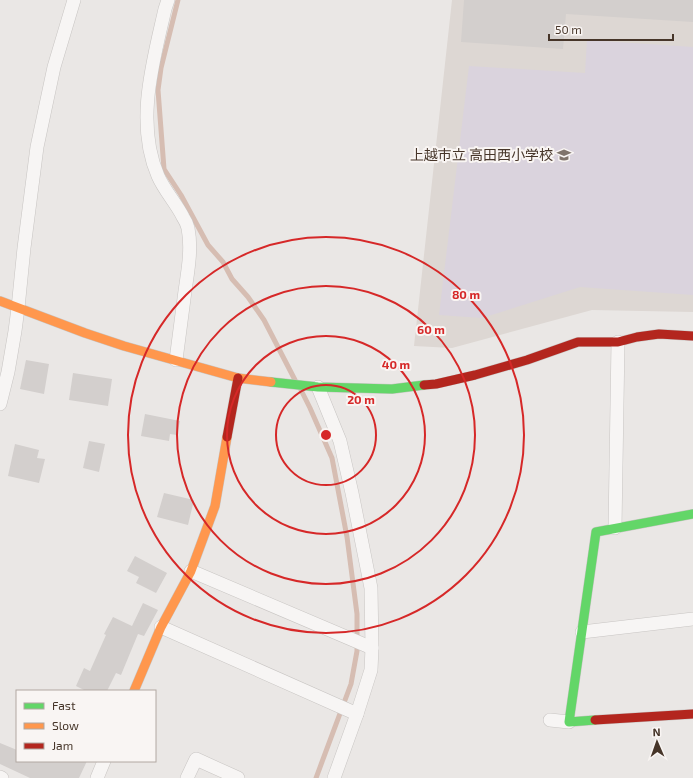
<svg xmlns="http://www.w3.org/2000/svg" width="693" height="778" font-family="'Exo 2','Noto Sans JP',sans-serif">
	<style>
		.built { fill: #ddd7d3 }
		.green { fill: #dad3dd }
		.lines { fill: none; stroke-linecap: round; stroke-linejoin: round }
		.stream { stroke: #d6bdb2; stroke-width: 5 }
		.building { fill: #d3cfcd }
		.street-casing { stroke: #c8c5c3; stroke-width: 14 }
		.fast-casing { stroke: #c8c5c3; stroke-width: 10 }
		.slow-casing { stroke: #c8c5c3; stroke-width: 10 }
		.jam-casing { stroke: #c8c5c3; stroke-width: 10 }
		.street { stroke: #f7f5f4; stroke-width: 13 }
		.fast { stroke: #63d668; stroke-width: 9 }
		.slow { stroke: #ff974d; stroke-width: 9 }
		.jam { stroke: #b3261e; stroke-width: 9 }
		.ring { fill: none; stroke: #d62828; stroke-width: 2 }
		.labels { text-anchor: middle; stroke-width: 4; stroke-linejoin: round; paint-order: stroke }
		.poi-label { font-size: 14px; fill: #463529; stroke: #f9f5f3; text-anchor: end }
		.centre { fill: #d62828; stroke: #f9f5f3; stroke-width: 2 }
		.ring-label { font-size: 12px; text-anchor: middle; font-weight: bold; fill: #d62828; stroke: #f9f5f3; stroke-width: 4; stroke-linejoin: round; paint-order: stroke }
	</style>
	<rect width="100%" height="100%" fill="#eae7e5"/>
	<!-- built -->
	<path class="built" d="M452,0H693V312L592,310L452,348L414,346Z"/>
	<!-- green -->
	<path class="green" d="M587,40L693,47V295L580,287L482,318L439,315L469,66L585,73Z"/>
	<g class="lines">
		<!-- stream -->
		<g class="stream">
			<path d="M178,0L161,68L158,90L164,169L181,195L208,245L223,262L232,279L248,297L264,320L295,380"/>
			<path d="M301,390L310,408L332,458L347,537L357,614V651L351,684L316,778"/>
		</g>
	</g>
	<!-- building -->
	<g class="building">
		<path d="M464,0H693V22L566,14L563,49L461,42Z"/>
		<path d="M26,360L49,364L44,394L20,389Z"/>
		<path d="M73,373L112,379L108,406L69,400Z"/>
		<path d="M145,414L180,421L177,435L170,434L169,441L141,436Z"/>
		<path d="M89,441L105,444L99,472L83,468Z"/>
		<path d="M15,444L39,450L37,458L45,459L39,483L8,476Z"/>
		<path d="M164,493L194,500L188,525L157,517Z"/>
		<path d="M135,556L167,573L156,593L136,583L139,577L127,571Z"/>
		<path d="M143,603L158,610L144,636L138,634L121,675L116,673L107,691H86L76,686L84,668L90,671L106,635L104,634L113,617L132,626Z"/>
		<path d="M0,743L17,750V761H87L79,778H30L0,764Z"/>
	</g>
	<g class="lines">
		<defs>
			<g id="street">
				<path d="M168,0L165,9C153,62 135,123 158,176C164,190 176,203 183,217C185,220 187,224 188,228C192,249 188,270 185,291C182,314 179,337 176,360"/>
				<path d="M318,387L340,441L352,493L371,588L372,648L371,670L357,714L334,778"/>
				<path d="M0,404L8,372L15,331L18,308L24,248L37,147L54,67L74,0"/>
				<path d="M615,528L618,342"/>
				<path d="M191,571L372,648"/>
				<path d="M161,627L357,714"/>
				<path d="M582,632L693,619"/>
				<path d="M550,720L569,722"/>
				<path d="M0,777L2,778"/>
				<path d="M97,778L104,761"/>
				<path d="M187,778L196,759L238,778"/>
			</g>
			<g id="fast">
				<path d="M271,382L318,387L392,389L424,385"/>
				<path d="M595,720L569,722L596,532L693,514"/>
			</g>
			<g id="slow">
				<path d="M0,301L85,333L124,346L238,378L271,382"/>
				<path d="M134,691L161,627L191,571L215,506L227,437"/>
			</g>
			<g id="jam">
				<path d="M424,385L436,384L475,375L527,360L578,342H618L637,337L659,334L693,336"/>
				<path d="M227,437L238,378"/>
				<path d="M595,720L693,714"/>
			</g>
		</defs>
		<!-- street casing -->
		<use href="#street" class="street-casing"/>
		<!-- fast casing -->
		<use href="#fast" class="fast-casing"/>
		<!-- slow casing -->
		<use href="#slow" class="slow-casing"/>
		<!-- jam casing -->
		<use href="#jam" class="jam-casing"/>
		<!-- street -->
		<use href="#street" class="street"/>
		<!-- fast -->
		<use href="#fast" class="fast"/>
		<!-- slow -->
		<use href="#slow" class="slow"/>
		<!-- jam -->
		<use href="#jam" class="jam"/>
	</g>
	<!-- distance rings -->
	<g class="ring">
		<circle cx="326" cy="435" r="50"/>
		<circle cx="326" cy="435" r="99"/>
		<circle cx="326" cy="435" r="149"/>
		<circle cx="326" cy="435" r="198"/>
	</g>
	<!-- icons -->
	<defs>
		<symbol id="school-bare" viewBox="-9 -9 18 18"><path d="M0-5L7-2L0 1L-7-2ZM-4 1L0 2.5L4 1V4Q0 6-4 4Z" fill="#7f736b" stroke="#f9f5f3" stroke-width="2.5" paint-order="stroke"/></symbol>
	</defs>
	<g fill-rule="evenodd">
		<use href="#school-bare" x="554" y="145" width="20" height="20"/>
	</g>
	<g class="labels">
		<!-- poi labels -->
		<g class="poi-label">
			<text x="553" y="160">上越市立 高田西小学校</text>
		</g>
	</g>
	<circle cx="326" cy="435" r="6" class="centre"/>
	<g class="ring-label">
		<text x="466" y="299">80 m</text>
		<text x="431" y="334">60 m</text>
		<text x="396" y="369">40 m</text>
		<text x="361" y="404">20 m</text>
	</g>
	<!-- legend -->
	<rect x="16" y="690" width="140" height="72" fill="#f9f5f3" stroke="#b1a8a2"/>
	<rect x="24" y="703" width="20" height="6" fill="#63d668" stroke="#b1a8a2"/>
	<text x="52" y="710" font-size="12" fill="#463529">Fast</text>
	<rect x="24" y="723" width="20" height="6" fill="#ff974d" stroke="#b1a8a2"/>
	<text x="52" y="730" font-size="12" fill="#463529">Slow</text>
	<rect x="24" y="743" width="20" height="6" fill="#b3261e" stroke="#b1a8a2"/>
	<text x="52" y="750" font-size="12" fill="#463529">Jam</text>
	<!-- north arrow -->
	<g transform="translate(657 742) rotate(358)" stroke="#f9f5f3" stroke-width="3" paint-order="stroke">
	<path d="M0-3L7 15L0 10L-7 15Z" fill="#463529"/>
	<text y="-6" font-size="11" font-weight="bold" text-anchor="middle" fill="#463529">N</text>
	</g>
	<!-- scale -->
	<path d="M549 34v6h124v-6" fill="none" stroke="#463529" stroke-width="2"/>
	<text x="555" y="34" font-size="12" fill="#463529" stroke="#f9f5f3" stroke-width="3" paint-order="stroke">50 m</text>
</svg>
